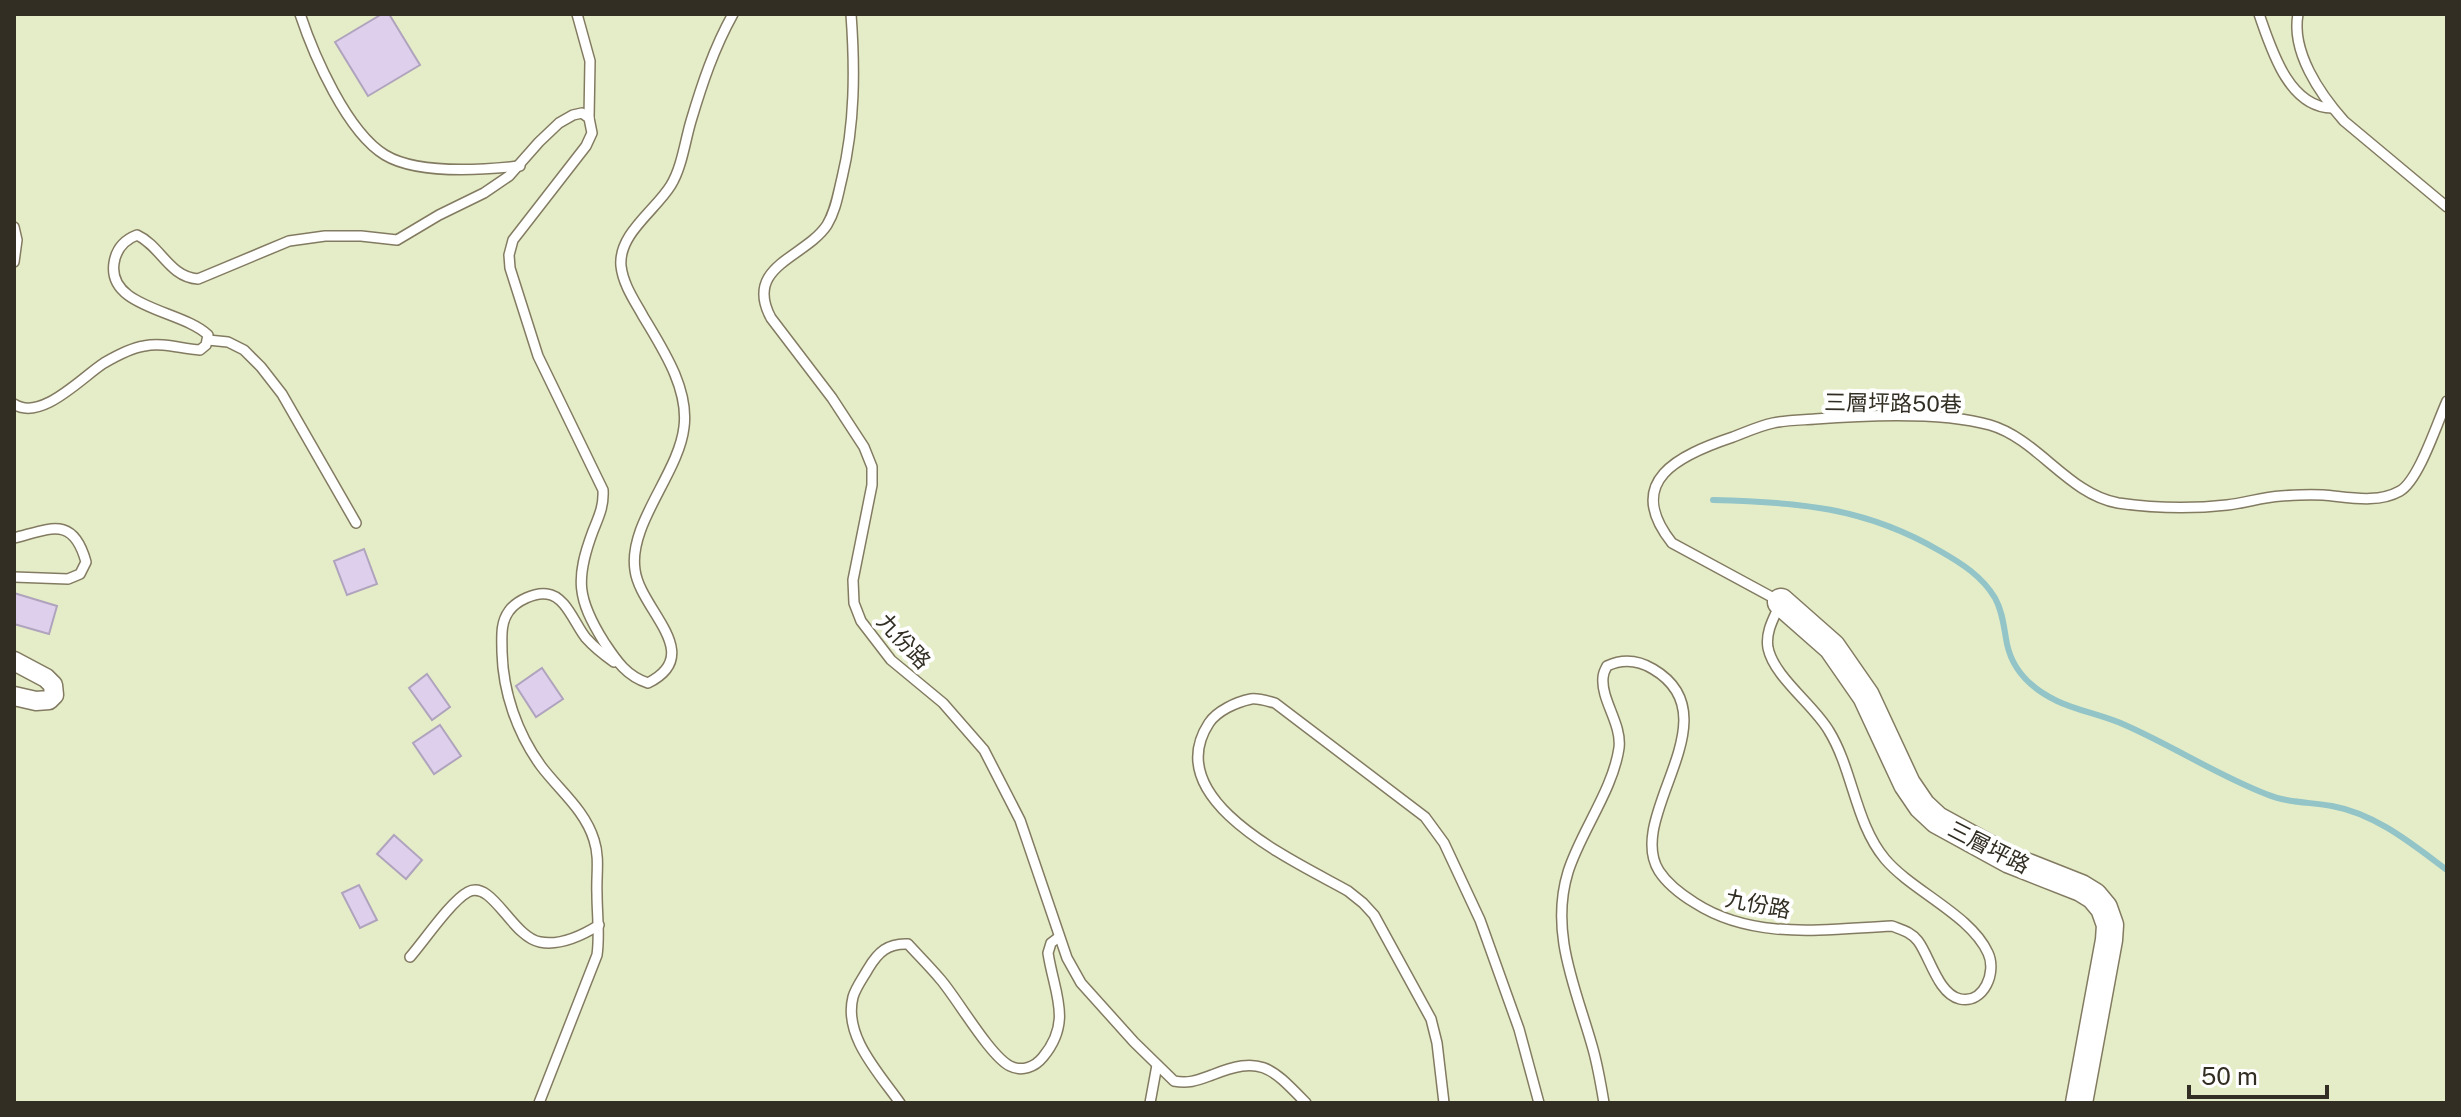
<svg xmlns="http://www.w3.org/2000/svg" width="2461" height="1117" font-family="'Public Sans','Noto Sans TC',sans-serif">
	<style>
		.green { fill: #e4edc7 }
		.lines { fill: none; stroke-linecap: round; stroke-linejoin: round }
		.stream { stroke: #93c4c7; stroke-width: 6 }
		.building { fill: #ded0ec; stroke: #b0a3bd; stroke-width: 2 }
		.lane-casing { stroke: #837b61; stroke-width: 12 }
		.street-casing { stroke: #837b61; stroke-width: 21 }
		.secondary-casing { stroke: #837b61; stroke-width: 29 }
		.lane { stroke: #fff; stroke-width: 9 }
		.street { stroke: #fff; stroke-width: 18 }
		.secondary { stroke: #fff; stroke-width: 26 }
		.labels { text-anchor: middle; stroke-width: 8; stroke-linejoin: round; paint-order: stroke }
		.street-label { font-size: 22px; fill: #322e23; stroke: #fff }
	</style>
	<rect width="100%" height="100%" fill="#fef7e0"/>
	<!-- green -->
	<rect class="green" x="14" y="14" width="2433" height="1089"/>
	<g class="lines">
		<!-- stream -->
		<path class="stream" d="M1713,500C1798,502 1865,507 1940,551C1961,563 1982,576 1995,598C2003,612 2004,629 2007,644C2013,672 2032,689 2057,701C2078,711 2103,715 2125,725C2173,746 2217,775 2266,794C2287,803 2310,802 2332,806C2376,814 2412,844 2447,870"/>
	</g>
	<!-- building -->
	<g class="building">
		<path d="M382,14H389L420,65L368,96L335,42Z"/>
		<path d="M364,549L377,584L347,595L334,561Z"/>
		<path d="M14,593L57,606L49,634L14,624Z"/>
		<path d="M542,668L563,699L536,717L516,686Z"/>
		<path d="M427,674L450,707L432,720L409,688Z"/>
		<path d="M440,725L461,756L434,774L413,743Z"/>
		<path d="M394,835L422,860L406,879L377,854Z"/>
		<path d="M359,885L377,920L360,928L342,893Z"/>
	</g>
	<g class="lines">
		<defs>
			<g id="lane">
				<path d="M300,14C314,56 347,132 385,155C418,175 483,170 520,166"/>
				<path d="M577,14L590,61L589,118"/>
				<path d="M851,14C855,69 855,124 842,178C838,194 836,210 827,225C805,258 743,266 771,318L832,398L864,447L872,467V485L853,580L854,603L861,621L891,660L943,703L984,750L1020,820L1067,958L1081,983L1134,1042L1174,1081C1189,1084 1198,1080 1212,1075C1261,1055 1271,1067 1306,1103"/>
				<path d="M2259,14C2271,48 2288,107 2332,108"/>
				<path d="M2298,14C2291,52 2320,94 2344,121L2447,207"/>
				<path d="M14,227L17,240L14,262"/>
				<path d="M208,340L228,342L244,350L261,367L282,394L356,523"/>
				<path d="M14,404C41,422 82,377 104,363C116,356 131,348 144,346C164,342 181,349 200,350L206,345L208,335C182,310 107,308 114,263C116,250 124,240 137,235C161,246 169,277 198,279L289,241L325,236H361L397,240L439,215L484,193L509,176L539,142L559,123L573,115L582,113L589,118L592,133L586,146L513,240L509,255L510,268L538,356L603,490C604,506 599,516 593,531C575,579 577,599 604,642C616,660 626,676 648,683C706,654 640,610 635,570C628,524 679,473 684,427C689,388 662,348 643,316C634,300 623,284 621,266C618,234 656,210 671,185C682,167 685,141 691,121C702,84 714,48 733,14"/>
				<path d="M14,538C50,529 73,515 86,562L80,574L68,579L14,577"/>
				<path d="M410,957C424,941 451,901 468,892C492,879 512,937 540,942C560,946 583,935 599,925"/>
				<path d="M539,1103L597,955C600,934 597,915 597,894C596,876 600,858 594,840C585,810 559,790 541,766C517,733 503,692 502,652C502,638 500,623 509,611C516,601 535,592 547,594C566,596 575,625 586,638C594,647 604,655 614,662"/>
				<path d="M900,1103C879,1073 843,1036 853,997C856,987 863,978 868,969C878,952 888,943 908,944C919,956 931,968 941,980C958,1000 990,1056 1010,1066C1022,1072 1035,1067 1043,1057C1073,1021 1054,993 1048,953L1051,943L1059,937"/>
				<path d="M1150,1103L1157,1065"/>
				<path d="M1444,1103L1437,1043L1431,1019L1374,915L1363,903L1348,891C1297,862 1158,801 1209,723C1217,711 1236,702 1251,699C1258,698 1267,701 1275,703L1425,817L1444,843L1480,920L1519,1029L1539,1103"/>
				<path d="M1604,1103C1601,1085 1598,1067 1593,1049C1577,991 1549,934 1568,872C1580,833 1613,790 1619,748C1622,724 1601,700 1603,678C1603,673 1605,670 1607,666C1622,659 1638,660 1653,669C1735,717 1624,816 1659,871C1668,885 1682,895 1695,903C1754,941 1826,929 1892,926C1902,930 1911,932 1918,941C1930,957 1938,994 1960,999C1984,1004 1997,972 1988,953C1971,915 1912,891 1885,859C1855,823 1853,770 1829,731C1814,705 1774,677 1768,648C1765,631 1775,616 1781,602L1672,543C1623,481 1679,455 1733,437C1746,432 1759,426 1773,423C1786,420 1801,420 1815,419C1866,415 1940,411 1990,425C2038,439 2068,494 2118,503C2153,508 2192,509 2227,505C2245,503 2263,497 2281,496C2294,495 2309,494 2323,495C2348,497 2377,504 2400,491C2419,480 2437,423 2447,401"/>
			</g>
			<path id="street" d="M14,661L46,678L53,685L54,695L49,700L36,701L14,696"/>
			<path id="secondary" d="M1781,602L1832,647L1866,696L1907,784L1922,806L1937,820L2010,860L2081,888L2094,896L2104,908L2110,925L2109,940L2079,1103"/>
		</defs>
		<!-- lane casing -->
		<use href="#lane" class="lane-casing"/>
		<!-- street casing -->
		<use href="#street" class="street-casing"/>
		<!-- secondary casing -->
		<use href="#secondary" class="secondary-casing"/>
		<!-- lane -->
		<use href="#lane" class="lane"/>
		<!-- street -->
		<use href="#street" class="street"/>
		<!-- secondary -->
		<use href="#secondary" class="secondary"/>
	</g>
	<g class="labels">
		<!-- street labels -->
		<g class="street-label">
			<text transform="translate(1893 403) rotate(1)" y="8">三層坪路50巷</text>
			<text transform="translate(904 641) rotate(47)" y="8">九份路</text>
			<text transform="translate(1989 847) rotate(27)" y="8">三層坪路</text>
			<text transform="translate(1758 904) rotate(11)" y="8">九份路</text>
		</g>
	</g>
	<!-- border -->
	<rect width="2461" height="1117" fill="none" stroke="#322e23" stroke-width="32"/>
	<!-- scale -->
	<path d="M2189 1085v12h138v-12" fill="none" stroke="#322e23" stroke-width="4"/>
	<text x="2201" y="1085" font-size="24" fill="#322e23" stroke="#ffffff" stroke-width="6" paint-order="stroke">50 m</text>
</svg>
